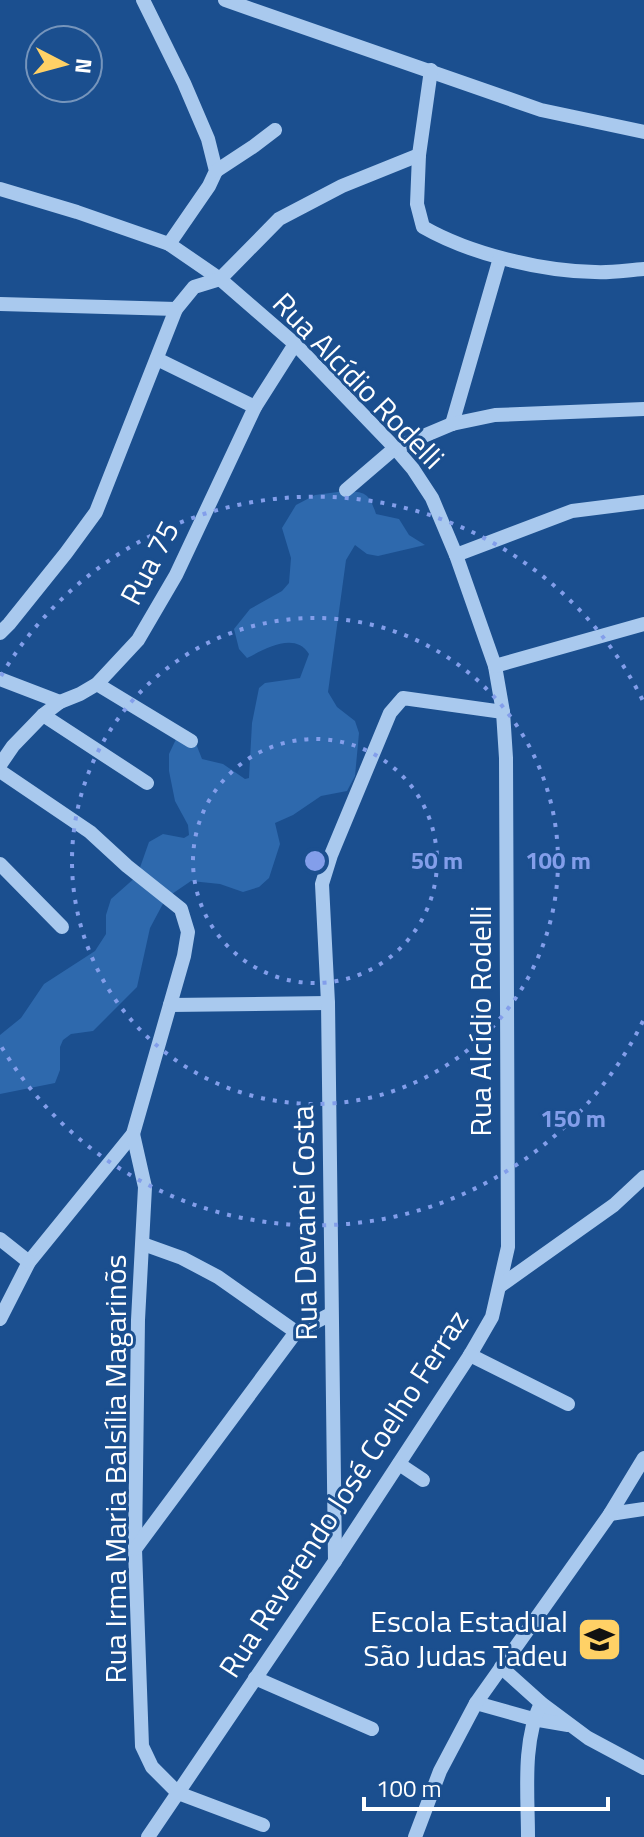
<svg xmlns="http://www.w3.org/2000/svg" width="644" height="1837" font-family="'Titillium Web',sans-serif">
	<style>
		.green { fill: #2e69ad }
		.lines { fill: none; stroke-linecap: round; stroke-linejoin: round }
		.minor { stroke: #a9c9ee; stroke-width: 14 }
		.ring { fill: none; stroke: #839eea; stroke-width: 4; stroke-dasharray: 4 8 }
		.labels { text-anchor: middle; stroke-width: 6; stroke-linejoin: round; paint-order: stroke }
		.street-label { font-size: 30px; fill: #fff; stroke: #1b4f8f }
		.poi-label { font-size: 30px; fill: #fff; stroke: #1b4f8f; text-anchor: end }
		.centre { fill: #839eea; stroke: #1b4f8f; stroke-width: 4 }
		.ring-label { font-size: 24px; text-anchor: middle; font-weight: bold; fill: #839eea; stroke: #1b4f8f; stroke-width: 6; stroke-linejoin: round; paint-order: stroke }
	</style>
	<rect width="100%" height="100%" fill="#1b4f8f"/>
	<!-- green -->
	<path class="green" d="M345,491C366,492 369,493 376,514L399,519L409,535L425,545L378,556L367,554L355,545L346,560L328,692L337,707L355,721L359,733L355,776L347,791L321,796L293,815L275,823L280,844L269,878L259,887L243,892L220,884L191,881L166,898L150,928L137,987L93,1031L71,1034L63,1040L60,1047V1070L55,1083L0,1094V1035L21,1018L44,984L95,951L106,934V915L111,899L137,876L149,842L163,834L184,838L189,835L188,825L175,801L169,771V754L178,735L193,736L202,759L223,764L245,779L249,778L252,723L259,688L265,683L300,678L309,654C295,631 265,649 247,658L239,649L234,629L250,609L282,591L289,583L291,558L282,528L296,505L315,495Z"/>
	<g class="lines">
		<!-- minor -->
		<g class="minor">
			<path d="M143,0L184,83L208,139L216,171L209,186L169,244"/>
			<path d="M225,0L541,110L644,132"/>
			<path d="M431,70L419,155L417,204L423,227C470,254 541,271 595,272C611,273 628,270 644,269"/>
			<path d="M216,171L254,146L275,130"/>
			<path d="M0,189L77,212L169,244L220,279L295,344L395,448L413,469L432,498L456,555L495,666L503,712L506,758L508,1247L492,1317L470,1355L335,1561L148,1837"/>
			<path d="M0,304L176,309L194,287L220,279L279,219L342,186L419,155"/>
			<path d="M157,359L255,407"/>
			<path d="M452,424L500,258"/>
			<path d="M346,490L395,448L452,424L495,415L644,409"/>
			<path d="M456,555L572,511L644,502"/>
			<path d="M0,633L9,624L66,553L96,512L176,309"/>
			<path d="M495,666L644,624"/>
			<path d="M0,679L60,702"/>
			<path d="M97,684L191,741"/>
			<path d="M43,715L147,783"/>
			<path d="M0,765L13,746L43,715L60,702L80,694L97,684L138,640L176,575L255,407L295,344"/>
			<path d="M0,771L90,832L127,866L181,909L188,932L184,956L133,1134L29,1262L0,1319"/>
			<path d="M0,864L62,927"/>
			<path d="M170,1005L328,1003"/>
			<path d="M133,1134L145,1187L138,1320L135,1549L142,1746L152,1767L178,1793L263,1825"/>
			<path d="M0,1239L29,1262"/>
			<path d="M143,1244L182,1258L218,1277L296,1332"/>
			<path d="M500,1286L614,1205L644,1177"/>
			<path d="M470,1355L568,1404"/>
			<path d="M399,1464L423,1480"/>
			<path d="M610,1514L644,1509"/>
			<path d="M135,1549L296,1332L331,1314"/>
			<path d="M335,1561L328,1003L322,884L331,855L390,713L403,698L503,712"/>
			<path d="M501,1667L541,1703L588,1738L644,1768"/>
			<path d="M255,1678L372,1729"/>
			<path d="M476,1703L533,1719L568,1725"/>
			<path d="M415,1837L440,1771L476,1703L610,1514L644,1458"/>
			<path d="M528,1837C528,1794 522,1742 541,1703"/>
		</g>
	</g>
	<!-- distance rings -->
	<g class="ring">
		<circle cx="315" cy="861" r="122"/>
		<circle cx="315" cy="861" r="243"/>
		<path d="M643 1021A365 365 0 0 1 1 1046M1 676A365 365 0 0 1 643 701"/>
	</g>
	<!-- icons -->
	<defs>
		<symbol id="school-square" viewBox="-11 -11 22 22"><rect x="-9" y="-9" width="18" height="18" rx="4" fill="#ffd166" stroke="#1b4f8f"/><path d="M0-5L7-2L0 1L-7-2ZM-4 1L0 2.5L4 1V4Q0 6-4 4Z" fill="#111"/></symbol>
	</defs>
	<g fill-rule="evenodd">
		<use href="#school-square" x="574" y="1614" width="51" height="51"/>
	</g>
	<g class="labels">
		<!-- street labels -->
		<g class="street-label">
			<text transform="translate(358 381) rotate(46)" y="10">Rua Alcídio Rodelli</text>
			<text transform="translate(150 563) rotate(-62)" y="10">Rua 75</text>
			<text transform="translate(481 1021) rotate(-90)" y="10">Rua Alcídio Rodelli</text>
			<text transform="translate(305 1223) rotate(-91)" y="10">Rua Devanei Costa</text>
			<text transform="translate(116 1469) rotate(-90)" y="10">Rua Irma Maria Balsília Magarinõs</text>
			<text transform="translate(344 1494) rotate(-57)" y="10">Rua Reverendo José Coelho Ferraz</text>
		</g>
		<!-- poi labels -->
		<g class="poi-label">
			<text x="568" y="1632">Escola Estadual<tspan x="568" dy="34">São Judas Tadeu</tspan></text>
		</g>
	</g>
	<circle cx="315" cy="861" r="12" class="centre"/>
	<g class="ring-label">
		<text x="437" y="869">50 m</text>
		<text x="558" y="869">100 m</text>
		<text x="573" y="1127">150 m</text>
	</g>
	<!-- north arrow -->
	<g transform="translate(64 64) rotate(96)"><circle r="38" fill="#1b4f8f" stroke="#7695bc" stroke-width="2"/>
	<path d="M0-6L14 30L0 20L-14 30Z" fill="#ffd166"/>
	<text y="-12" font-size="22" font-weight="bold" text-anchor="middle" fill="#ffffff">N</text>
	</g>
	<!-- scale -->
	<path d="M364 1797v12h244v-12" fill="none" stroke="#ffffff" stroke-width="4"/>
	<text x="376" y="1797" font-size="24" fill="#ffffff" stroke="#1b4f8f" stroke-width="6" paint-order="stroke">100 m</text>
</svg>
